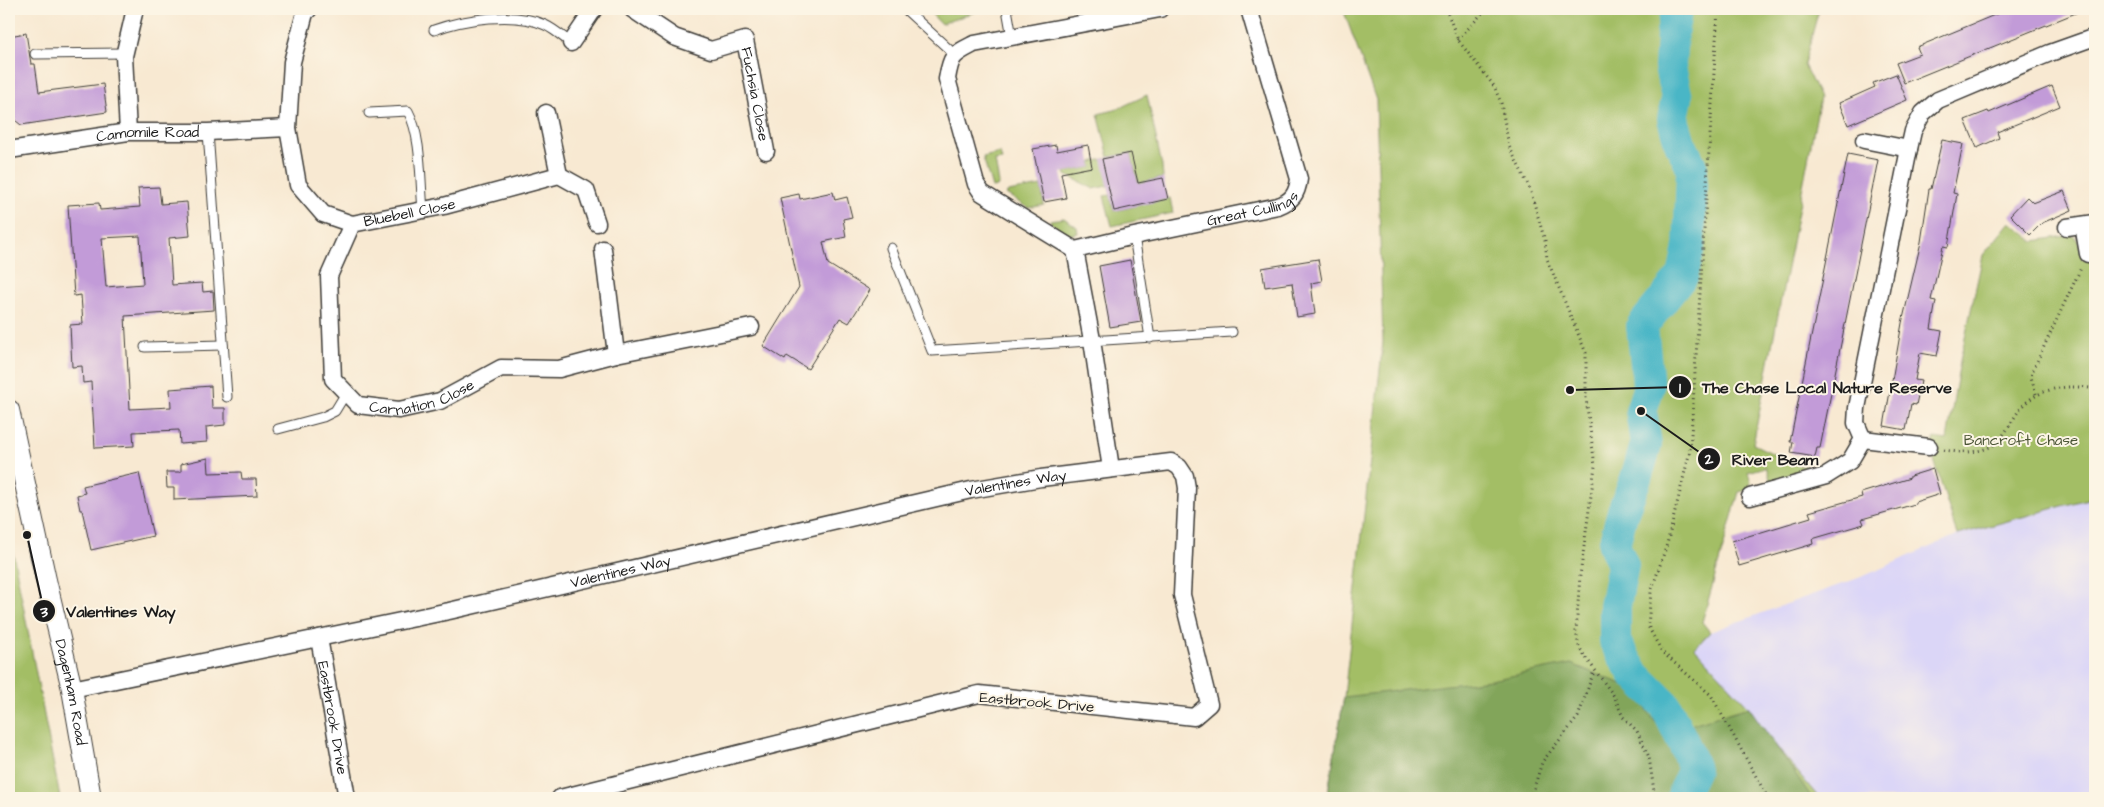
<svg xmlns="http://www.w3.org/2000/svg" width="2104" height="807" font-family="'Architects Daughter',sans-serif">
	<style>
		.built { fill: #dbd6f7 }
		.green { fill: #a3be65; stroke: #606d40 }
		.forest { fill: #82a55a; stroke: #4f603b }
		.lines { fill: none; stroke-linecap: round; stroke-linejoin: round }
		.river { stroke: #49b6c6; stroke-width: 32 }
		.building { fill: #c29bd8; fill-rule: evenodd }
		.service-casing { stroke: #3d3b37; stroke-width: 11 }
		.minor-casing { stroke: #3d3b37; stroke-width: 19 }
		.tertiary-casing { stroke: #3d3b37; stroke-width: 22 }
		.path { stroke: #3d3b37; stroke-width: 3; stroke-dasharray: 1 4; stroke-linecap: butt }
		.service { stroke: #fff; stroke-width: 9 }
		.minor { stroke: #fff; stroke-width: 16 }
		.tertiary { stroke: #fff; stroke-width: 20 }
		.labels { text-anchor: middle; stroke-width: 4; stroke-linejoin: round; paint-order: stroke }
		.street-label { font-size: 15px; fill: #1c1c1c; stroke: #fcf5e5 }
		.park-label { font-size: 15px; fill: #4b5536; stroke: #fcf5e5 }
		.leader { fill: none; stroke: #1c1c1c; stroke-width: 2 }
		.callout-dot { fill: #1c1c1c; stroke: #fcf5e5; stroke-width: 2 }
		.mark-label { font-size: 15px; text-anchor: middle; font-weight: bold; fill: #fff }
		.callout-label { font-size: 16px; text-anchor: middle; font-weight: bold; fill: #1c1c1c; stroke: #fcf5e5; stroke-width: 4; stroke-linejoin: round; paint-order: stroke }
	</style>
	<rect width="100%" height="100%" fill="#fcf5e5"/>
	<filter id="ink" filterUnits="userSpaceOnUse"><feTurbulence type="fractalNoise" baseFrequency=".02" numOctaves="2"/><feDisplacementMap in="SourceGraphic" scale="10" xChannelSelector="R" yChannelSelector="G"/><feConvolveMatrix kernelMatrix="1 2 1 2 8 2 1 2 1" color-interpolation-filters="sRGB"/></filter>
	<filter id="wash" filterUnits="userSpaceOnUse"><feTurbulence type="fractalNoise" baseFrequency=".0096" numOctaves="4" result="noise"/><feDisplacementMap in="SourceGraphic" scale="20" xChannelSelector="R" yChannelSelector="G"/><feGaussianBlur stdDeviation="1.12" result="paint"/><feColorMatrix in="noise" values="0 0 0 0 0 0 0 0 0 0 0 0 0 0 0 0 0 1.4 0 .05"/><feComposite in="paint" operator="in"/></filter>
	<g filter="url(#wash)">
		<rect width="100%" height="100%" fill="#f8e9d2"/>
		<!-- built -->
		<path class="built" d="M2095,497V798H1819L1695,648L1710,632L1864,576L1957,535Z"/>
		<!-- green -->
		<g class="green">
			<path d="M927,9H983L941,24Z"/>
			<path d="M1343,9H1819L1804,65L1820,98L1753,444L1797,465L1820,469L1774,482L1770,479L1766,467L1748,472L1751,483L1748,490L1739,492L1702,622L1710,632L1695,648L1749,707L1745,708L1819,798H1327L1344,697L1383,342L1376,100Z"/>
			<path d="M1147,95L1162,166L1163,178L1138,183L1131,153L1109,157L1098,114L1115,110Z"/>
			<path d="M1000,153L1002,160L995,161L999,183L997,187L992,188L983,157Z"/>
			<path d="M1109,158L1115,184L1094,189L1066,175L1065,172L1092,167L1091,162Z"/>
			<path d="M1041,186L1044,205L1028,208L1006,194L1008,192Z"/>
			<path d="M1111,195L1114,211L1170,198L1173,213L1112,226L1104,196Z"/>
			<path d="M1064,218L1077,227L1078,233L1069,235L1051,223L1050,220Z"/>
			<path d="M2010,222L2034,241L2072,235C2081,240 2081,250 2082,259L2095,258V497L1957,535L1931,450L1934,438L1947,440L1960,361L1983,255Z"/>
			<path d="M9,532L60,798H9Z"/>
		</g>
		<!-- forest -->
		<path class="forest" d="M1571,664L1632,688L1656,723L1679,728L1749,707L1812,798H1327L1344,697L1491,680Z"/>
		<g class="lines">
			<!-- river -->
			<path class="river" d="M1677,9L1672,33L1670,67L1677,98L1673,119L1680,143L1692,168L1689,246L1683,275L1642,326L1647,374L1648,389L1641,411L1646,445L1635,481L1623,511L1614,545L1623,565L1615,606V642L1634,674L1665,705L1684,744L1694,769L1684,790L1683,798"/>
		</g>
		<g id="blocks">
			<!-- building -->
			<g class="building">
				<path d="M2009,9L2083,10L1904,83L1896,63L1920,54L1917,47Z"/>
				<path d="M26,33L31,64H35L39,92L103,84L107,112L21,125L10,116L9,36Z"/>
				<path d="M1896,74L1907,100L1848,125L1839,103L1875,87L1873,83Z"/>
				<path d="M2052,86L2060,106L1997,132L1999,138L1977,148L1965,120L1988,111L1989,113Z"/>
				<path d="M1942,140L1963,144L1953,193L1957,194L1948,247L1943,246L1931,300L1936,301L1931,329L1942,331L1937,356L1920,353L1915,380L1921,381L1916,405L1911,404L1906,430L1884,426L1902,323L1921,242L1929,189H1931Z"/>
				<path d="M1056,145L1057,151L1088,145L1092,167L1061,173L1066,198L1044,202L1033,149Z"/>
				<path d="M1131,153L1138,183L1163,178L1168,199L1114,211L1102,159Z"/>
				<path d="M1848,154L1878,160L1820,448H1817L1815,457L1791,453L1793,442H1790Z"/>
				<path d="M159,187L161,204L187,202L190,236L169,238L172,285L202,283L203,292L213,291L214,310L125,316L130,409L171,407L170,389L211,386L212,408H225V425L206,427L207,442L180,444L179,430L133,432L134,446L95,448L91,382L83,383L82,366L72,367L70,325L83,324L81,295L74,296L68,205L99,203L100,210L140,207L138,188ZM140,236L143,284L106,287L102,238Z"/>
				<path d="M2064,191L2072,210L2042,223L2030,235L2010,215L2027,197L2033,203Z"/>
				<path d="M833,192L835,200L847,197L852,217L843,219L846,237L823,242L828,264L870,290L849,323L840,318L808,369L787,356L785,360L763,346L799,287L780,198L799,194L800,199Z"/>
				<path d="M1318,259L1322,281L1311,283L1315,314L1297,317L1292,283L1265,287L1262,268Z"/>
				<path d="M1130,260L1141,322L1110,327L1099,266Z"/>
				<path d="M208,458L209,473L241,472L242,479H256L257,496L174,500V488H167L166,472H181V464Z"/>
				<path d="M1933,469L1940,494L1915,502V504L1862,519L1864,524L1812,539L1813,544L1739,566L1732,541L1811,517L1809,512L1862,497L1861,493L1910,478V476Z"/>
				<path d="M139,473L153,536L91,550L82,510H80L77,495L85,493L83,486Z"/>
			</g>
		</g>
	</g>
	<g filter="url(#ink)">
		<use href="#blocks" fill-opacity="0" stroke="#3d3b37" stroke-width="1"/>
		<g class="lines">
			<defs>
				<g id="service">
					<path d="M905,9L954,54"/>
					<path d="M1007,9L1012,37"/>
					<path d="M434,30C464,19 515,11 545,25C554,29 563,37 571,43"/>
					<path d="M35,54L125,53"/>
					<path d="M369,113L408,111C422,137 420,181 423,210"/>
					<path d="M208,132L227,397"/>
					<path d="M1134,236L1150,338"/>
					<path d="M891,248L932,351L1232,332"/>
					<path d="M145,347L223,345"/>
					<path d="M278,429L323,417L335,411L346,393"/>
				</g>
				<g id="minor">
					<path id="s1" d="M309,9L305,13L292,62L288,128L298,185L323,214L352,224L444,206L559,175L586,190L597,223"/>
					<path id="s2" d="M632,9L674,37L711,50L745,40L766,151"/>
					<path id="s3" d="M1160,9L974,44C953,55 951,55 947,79L976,184L982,193L1075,250L1134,236L1278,206C1292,201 1297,194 1299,179L1249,9"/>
					<path d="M571,43L594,9"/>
					<path d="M546,113L559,175"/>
					<path d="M128,132L124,56L135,9"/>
					<path d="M1864,140L1909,149"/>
					<path id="s4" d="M9,150L128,132H208L288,128"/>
					<path id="s5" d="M352,224L329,276L333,379L358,405L399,410L440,401L501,368L559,369L616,354L751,327"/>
					<path d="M2083,225L2088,254"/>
					<path d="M2067,227L2095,223"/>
					<path d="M603,249L616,354"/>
					<path d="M1075,250L1092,340L1111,469"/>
					<path d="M1863,439L1929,447"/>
					<path d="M1750,497L1826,476L1850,461L1863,439L1856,423L1857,408L1909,149L1913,131L1923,113L1938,100L2050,53L2095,37"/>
					<path id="s6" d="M319,638L347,798"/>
					<path id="s7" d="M72,689L449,611L971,490L1041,478L1171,462L1179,467L1185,476L1187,488L1182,595L1209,704L1194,717L979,694L560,798"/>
				</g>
				<g id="tertiary">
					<path id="s8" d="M9,410L46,580L72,689L91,798"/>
				</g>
			</defs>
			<!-- service casing -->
			<use href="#service" class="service-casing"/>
			<!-- minor casing -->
			<use href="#minor" class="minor-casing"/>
			<!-- tertiary casing -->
			<use href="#tertiary" class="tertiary-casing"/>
			<!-- path -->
			<g class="path">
				<path d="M1446,9L1458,40L1494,86L1501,103L1509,146L1530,189L1545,241L1547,259L1586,353V399L1595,466L1580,576L1576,631L1579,647L1584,655L1614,696L1623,717L1637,731L1649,757L1655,798"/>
				<path d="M1718,9L1690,451L1667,544L1651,592L1648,626L1662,652L1711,695L1768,798"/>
				<path d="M1458,40L1486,9"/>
				<path d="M2036,394L2031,377L2033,370L2081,268"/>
				<path d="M1944,450C1960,453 1982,454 1996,443C2007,433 2012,419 2021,408C2038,387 2070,384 2095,389"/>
				<path d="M1531,798L1542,762L1578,717L1594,671"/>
			</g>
			<!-- service -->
			<use href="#service" class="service"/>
			<!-- minor -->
			<use href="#minor" class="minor"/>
			<!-- tertiary -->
			<use href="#tertiary" class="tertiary"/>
		</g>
	</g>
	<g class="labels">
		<!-- street labels -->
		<g class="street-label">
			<text dy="5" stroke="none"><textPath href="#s2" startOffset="180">Fuchsia Close</textPath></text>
			<text dy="5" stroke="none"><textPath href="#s4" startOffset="140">Camomile Road</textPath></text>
			<text dy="5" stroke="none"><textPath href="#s3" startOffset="648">Great Cullings</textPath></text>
			<text dy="5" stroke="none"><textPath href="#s1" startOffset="308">Bluebell Close</textPath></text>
			<text dy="5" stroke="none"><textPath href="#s5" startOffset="262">Carnation Close</textPath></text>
			<text dy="5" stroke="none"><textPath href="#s7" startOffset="966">Valentines Way</textPath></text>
			<text dy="5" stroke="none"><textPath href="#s7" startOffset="561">Valentines Way</textPath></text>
			<text dy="5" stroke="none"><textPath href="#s8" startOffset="289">Dagenham Road</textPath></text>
			<text transform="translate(1037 702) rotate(5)" y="5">Eastbrook Drive</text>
			<text dy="5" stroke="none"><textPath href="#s6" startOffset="81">Eastbrook Drive</textPath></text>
		</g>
		<!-- park labels -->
		<g class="park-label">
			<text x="2021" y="445">Bancroft Chase</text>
		</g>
	</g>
	<!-- callouts -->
	<path class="leader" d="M1570 390L1680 387M1641 411L1709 459M27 535L44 611"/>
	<g class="callout-dot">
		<circle cx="1570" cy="390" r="5"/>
		<circle cx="1641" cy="411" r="5"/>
		<circle cx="27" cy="535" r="5"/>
		<circle cx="1680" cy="387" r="12"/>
		<circle cx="1709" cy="459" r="12"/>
		<circle cx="44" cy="611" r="12"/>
	</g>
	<g class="mark-label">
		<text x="1680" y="393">1</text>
		<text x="1709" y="464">2</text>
		<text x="44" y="617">3</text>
	</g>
	<g class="callout-label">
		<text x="1827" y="393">The Chase Local Nature Reserve</text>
		<text x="1775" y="465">River Beam</text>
		<text x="121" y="617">Valentines Way</text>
	</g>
	<!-- margin -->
	<rect width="2104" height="807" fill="none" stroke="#fcf5e5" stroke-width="30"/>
</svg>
